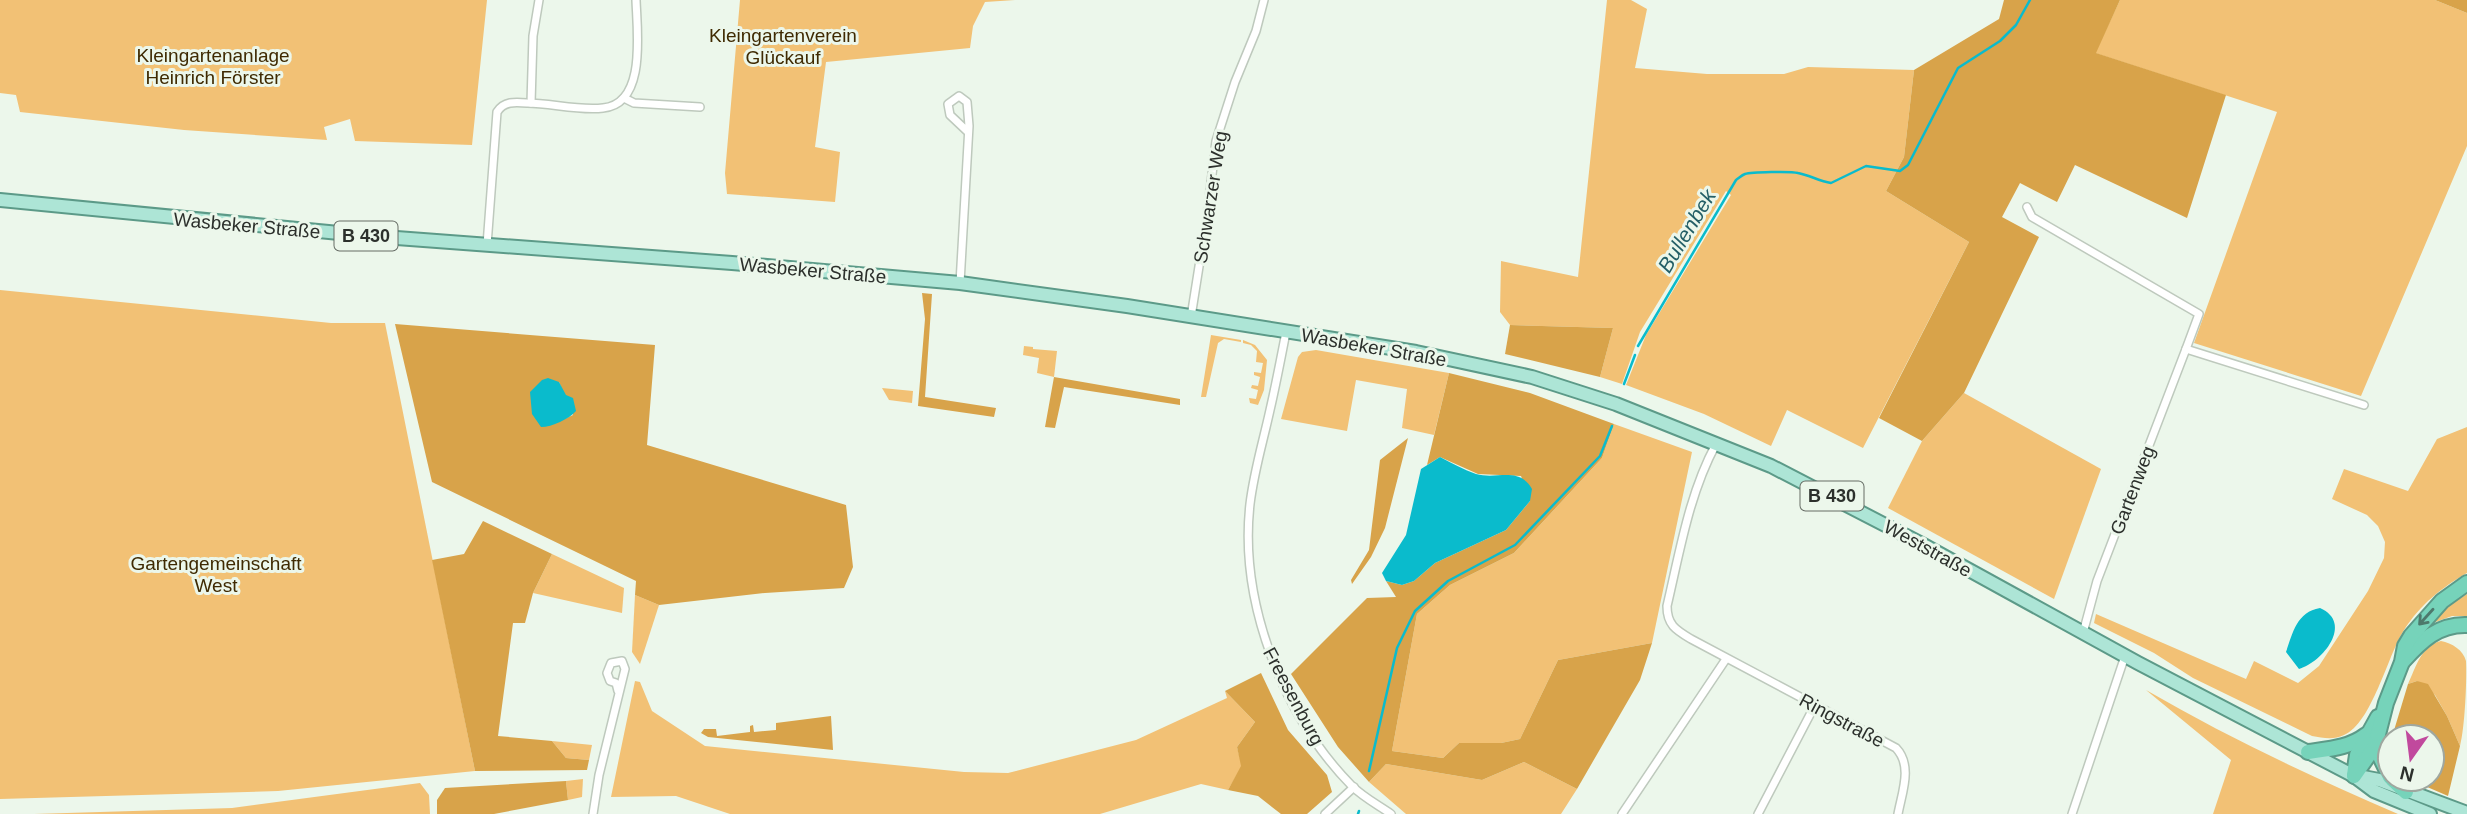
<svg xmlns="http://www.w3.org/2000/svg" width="2467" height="814" font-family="Helvetica,sans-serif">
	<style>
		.green { fill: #f2c175 }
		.forest { fill: #d8a34a; fill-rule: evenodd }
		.water { fill: #0abbcc }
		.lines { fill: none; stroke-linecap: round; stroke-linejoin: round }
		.stream { stroke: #0abbcc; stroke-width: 2.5 }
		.street-casing { stroke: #bec9bd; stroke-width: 10 }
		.primary-casing { stroke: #5c9a88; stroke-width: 16 }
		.highway-casing { stroke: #5c9a88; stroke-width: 18 }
		.street { stroke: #fff; stroke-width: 7 }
		.primary { stroke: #ade5d6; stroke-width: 12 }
		.highway { stroke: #76d3ba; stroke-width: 14 }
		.oneway { stroke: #4d796c }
		.labels { text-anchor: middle; stroke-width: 6; stroke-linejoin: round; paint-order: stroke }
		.shield { fill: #ecf7eb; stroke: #666c65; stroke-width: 2 }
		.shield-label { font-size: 18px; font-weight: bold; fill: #2c302c }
		.park-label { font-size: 19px; fill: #3f2a02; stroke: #ecf7eb }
		.street-label { font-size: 19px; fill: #2c302c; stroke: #ecf7eb }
		.water-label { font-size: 21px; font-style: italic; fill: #245f66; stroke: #ecf7eb }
	</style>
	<rect width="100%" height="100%" fill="#ecf7eb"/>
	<!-- green -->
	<g class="green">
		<path d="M0,0H487L472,145L355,141L350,119L324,127L327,140L184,130L20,112L16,95L0,93Z"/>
		<path d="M740,0H1015L985,2L973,26L970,48L826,62L815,147L840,152L835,202L727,194L725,173Z"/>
		<path d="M1607,0H1631L1647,9L1635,68L1707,74H1784L1808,67L1914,70L1904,157L1886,191L1969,242L1863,448L1787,410L1771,446L1704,414L1626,385L1646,335L1731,195L1726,191L1640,332L1622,384L1600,377L1613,328L1510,325L1500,312L1501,261L1578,277Z"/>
		<path d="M2120,0H2435L2467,13V146L2361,396L2194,343L2277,112L2095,53Z"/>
		<path d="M0,290L331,323H385L475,771L278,791L0,799Z"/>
		<path d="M1211,335L1241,340V342L1224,339L1218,343L1206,397H1201Z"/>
		<path d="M1243,340L1255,345L1267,360L1264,390L1258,405L1250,403L1249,398L1256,399L1258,390L1251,388L1252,385L1258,386L1260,377L1254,375V372L1261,373L1263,363L1256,362L1257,351L1251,345L1243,343Z"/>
		<path d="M1024,346L1033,347V349L1057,351L1054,377L1037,373L1039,358L1023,355Z"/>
		<path d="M1316,350L1449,373L1434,435L1402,428L1407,389L1356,380L1347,431L1281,419L1298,357L1302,352Z"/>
		<path d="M882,388L913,391L912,403L889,400Z"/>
		<path d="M1964,393L2101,469L2054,599L1888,508L1922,441Z"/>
		<path d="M1614,424L1692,452L1652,643L1558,660L1520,739L1501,743H1459L1443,758L1392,751L1417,614L1450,585L1514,553L1602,458Z"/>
		<path d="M2467,427V573C2441,588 2421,604 2404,630C2387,657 2372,723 2344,735C2334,740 2323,738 2312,736L2193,678L2154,653L2094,623L2096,614L2246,679L2254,661L2298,683L2319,666L2368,591L2384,558L2385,542L2378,526L2367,515L2332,499L2344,469L2408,491L2437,439Z"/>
		<path d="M552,554L624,588L622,613L533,593Z"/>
		<path d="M2467,594V616H2452L2430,624L2445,608Z"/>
		<path d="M635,595L659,605L640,664L632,652Z"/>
		<path d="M2441,641C2452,643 2463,650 2466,661C2467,679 2465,727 2460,746L2447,716L2435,695L2417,681L2408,684C2416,667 2421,646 2441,641Z"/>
		<path d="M635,681L640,682L652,711L705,746L964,772L1008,773L1136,740L1227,698L1225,691L1255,722L1237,747L1242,766L1228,790L1201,784L1100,814H730L676,796L611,797Z"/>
		<path d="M2146,690C2227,737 2312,777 2398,814H2213L2231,760Z"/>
		<path d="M552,741L592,745L589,760L566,758Z"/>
		<path d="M1524,762L1577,789L1561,814H1406L1369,782L1386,764L1482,780Z"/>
		<path d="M583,779L582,797L568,800L566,781Z"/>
		<path d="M420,783L429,795L430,814H34L232,808Z"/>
	</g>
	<!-- forest -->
	<g class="forest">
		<path d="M2004,0H2120L2096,53L2226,95L2187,218L2075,165L2057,202L2020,183L2002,217L2039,237L1964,393L1922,441L1879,418L1969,242L1886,191L1904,157L1914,70L1999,19Z"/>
		<path d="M2435,0H2467V13Z"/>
		<path d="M922,293L932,294L925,397L996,408L994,417L918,406L925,319Z"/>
		<path d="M395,324L655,345L647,445L846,505L853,567L844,588L765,593L659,605L635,595L636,581L432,482ZM559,382L573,415L560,421Z"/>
		<path d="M1510,325L1613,328L1600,377L1505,354Z"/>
		<path d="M1449,373L1530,393L1614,424L1602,458L1514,553L1450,585L1417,614L1392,751L1443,758L1459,743H1501L1520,739L1558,660L1652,643L1640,680L1577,789L1524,762L1482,780L1386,764L1369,782L1338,747L1291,674L1367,598L1396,597L1386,581L1402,585L1414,581L1435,563L1506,530L1530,501L1521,476L1478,474L1440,457L1427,465Z"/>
		<path d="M1054,377L1180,399V405L1064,387L1055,428L1045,427Z"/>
		<path d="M1408,438L1385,528L1371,557L1352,584L1351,580L1369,550L1380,460Z"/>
		<path d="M483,521L552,554L533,593L525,623H513L498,736L552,741L566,758L589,760L587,770L475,771L432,560L464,554Z"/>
		<path d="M1261,673L1288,730L1327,775L1332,792L1307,814H1281L1258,796L1228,790L1241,766L1237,747L1255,722L1225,691Z"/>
		<path d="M2417,681L2428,684L2447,716L2460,746L2448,796L2418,783L2413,779H2432V737H2392L2408,684Z"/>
		<path d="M831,716L833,750L708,737L701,733L704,729H716L717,736L750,732V726L753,725L754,732L776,730V723Z"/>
		<path d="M566,781L568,800L494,814H437V800L445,788Z"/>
	</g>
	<!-- water -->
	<g class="water">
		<path d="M548,378L559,382L566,395L573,398L576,411C569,419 552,427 541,427L532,414L530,392L542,380Z"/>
		<path d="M1440,457C1452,463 1464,470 1476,474C1497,480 1519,466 1532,489L1530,501L1506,530L1435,563L1414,581L1402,585L1386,581L1382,573L1406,535L1421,469Z"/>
		<path d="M2320,608C2354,623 2323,662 2299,669L2286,652C2293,632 2297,612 2320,608Z"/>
	</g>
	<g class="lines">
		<!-- stream -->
		<g class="stream">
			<path d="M1638,346L1736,180C1739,178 1742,175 1745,174C1751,172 1791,171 1798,173C1809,175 1819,181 1831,183L1866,166L1900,171L1908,165L1958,68L2000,41L2016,25L2030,0"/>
			<path d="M1624,384L1635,355"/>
			<path d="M1369,771L1397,648L1415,611L1448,581L1515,545L1600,456L1612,426"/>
			<path d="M1358,814L1359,811"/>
		</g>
		<defs>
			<g id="street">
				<path d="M624,98L634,103L700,107"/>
				<path d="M531,103L533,36L539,0"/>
				<path d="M2027,207L2032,217L2199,314L2186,349"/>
				<path d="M487,245L497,112C504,101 515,102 527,103C551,103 578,111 603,108C647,104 637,31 636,0"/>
				<path d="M960,283L969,126L967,102L959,96L948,104L950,115L968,132"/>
				<path d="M1191,317L1207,216L1216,141L1235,82L1256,31L1264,0"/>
				<path d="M1286,332C1281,358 1276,384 1270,410C1263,442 1254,471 1250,504C1239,602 1283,716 1352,786C1363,797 1378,805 1391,814"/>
				<path d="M1716,444C1689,494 1680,551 1667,606C1667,625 1676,630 1691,639L1896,748C1913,766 1902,792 1898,814"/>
				<path d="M2083,633L2097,581L2186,349L2364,405"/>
				<path d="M593,814L599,775L625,669L622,661L611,663L607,673L610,681L616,683L618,691"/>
				<path d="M1325,814L1354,787"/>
				<path d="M1622,814L1726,659"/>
				<path d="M1758,814L1815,705"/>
				<path d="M2072,814L2125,656"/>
			</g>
			<g id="primary">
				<path d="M0,200L370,236L732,263L960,283L1127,306L1416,352L1532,377L1616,404L1771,466L1920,543L2138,663L2354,776L2374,791L2430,814"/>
				<path d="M2358,776L2379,780L2467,813"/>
			</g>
			<g id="highway">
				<path d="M2403,661C2421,641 2438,624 2467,625"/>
				<path d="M2375,746L2390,777"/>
				<path d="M2308,752C2329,749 2349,748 2366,735"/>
				<path d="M2354,775L2357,755L2378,717"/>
				<path d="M2354,776L2375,746L2386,703L2402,662L2405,646L2411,636L2442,601L2467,583"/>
				<path d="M2392,779L2406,792"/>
			</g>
		</defs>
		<!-- street casing -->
		<use href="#street" class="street-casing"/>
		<!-- primary casing -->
		<use href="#primary" class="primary-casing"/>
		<!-- highway casing -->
		<use href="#highway" class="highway-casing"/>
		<!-- street -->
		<use href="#street" class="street"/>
		<!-- primary -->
		<use href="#primary" class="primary"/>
		<!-- highway -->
		<use href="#highway" class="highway"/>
	</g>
	<!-- one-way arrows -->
	<defs><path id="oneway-shaft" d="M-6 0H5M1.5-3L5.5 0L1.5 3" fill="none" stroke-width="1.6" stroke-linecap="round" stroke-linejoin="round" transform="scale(1.75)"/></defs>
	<use class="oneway" href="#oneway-shaft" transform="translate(2426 617) rotate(132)"/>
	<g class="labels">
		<!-- shield labels -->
		<g class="shield">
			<rect x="334.5" y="221.5" width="63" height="29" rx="5"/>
			<rect x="1800.5" y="481.5" width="63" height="29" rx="5"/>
		</g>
		<g class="shield-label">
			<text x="366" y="242">B 430</text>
			<text x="1832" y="502">B 430</text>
		</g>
		<!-- park labels -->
		<g class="park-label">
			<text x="783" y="42">Kleingartenverein<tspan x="783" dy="22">Glückauf</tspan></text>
			<text x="213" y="62">Kleingartenanlage<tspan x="213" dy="22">Heinrich Förster</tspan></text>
			<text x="216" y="570">Gartengemeinschaft<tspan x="216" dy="22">West</tspan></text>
		</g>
		<!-- street labels -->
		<g class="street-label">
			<text transform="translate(1210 197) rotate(-81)" y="7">Schwarzer Weg</text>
			<text transform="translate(247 225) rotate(5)" y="7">Wasbeker Straße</text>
			<text transform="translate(813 270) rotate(5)" y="7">Wasbeker Straße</text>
			<text transform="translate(1374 347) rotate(10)" y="7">Wasbeker Straße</text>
			<text transform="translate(2132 490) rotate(-69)" y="7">Gartenweg</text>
			<text transform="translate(1928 548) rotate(29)" y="7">Weststraße</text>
			<text transform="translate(1294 696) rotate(62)" y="7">Freesenburg</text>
			<text transform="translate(1842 720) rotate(28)" y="7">Ringstraße</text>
		</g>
		<!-- water labels -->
		<g class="water-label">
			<text transform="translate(1687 231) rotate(-59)" y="7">Bullenbek</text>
		</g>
	</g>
	<!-- north arrow -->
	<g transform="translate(2411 758) rotate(194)"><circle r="33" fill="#ecf7eb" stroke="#9fa79f" stroke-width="2"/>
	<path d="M0-5L12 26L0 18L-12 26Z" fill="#c1499d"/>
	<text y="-10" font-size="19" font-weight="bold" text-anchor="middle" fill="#2c302c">N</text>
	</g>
</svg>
